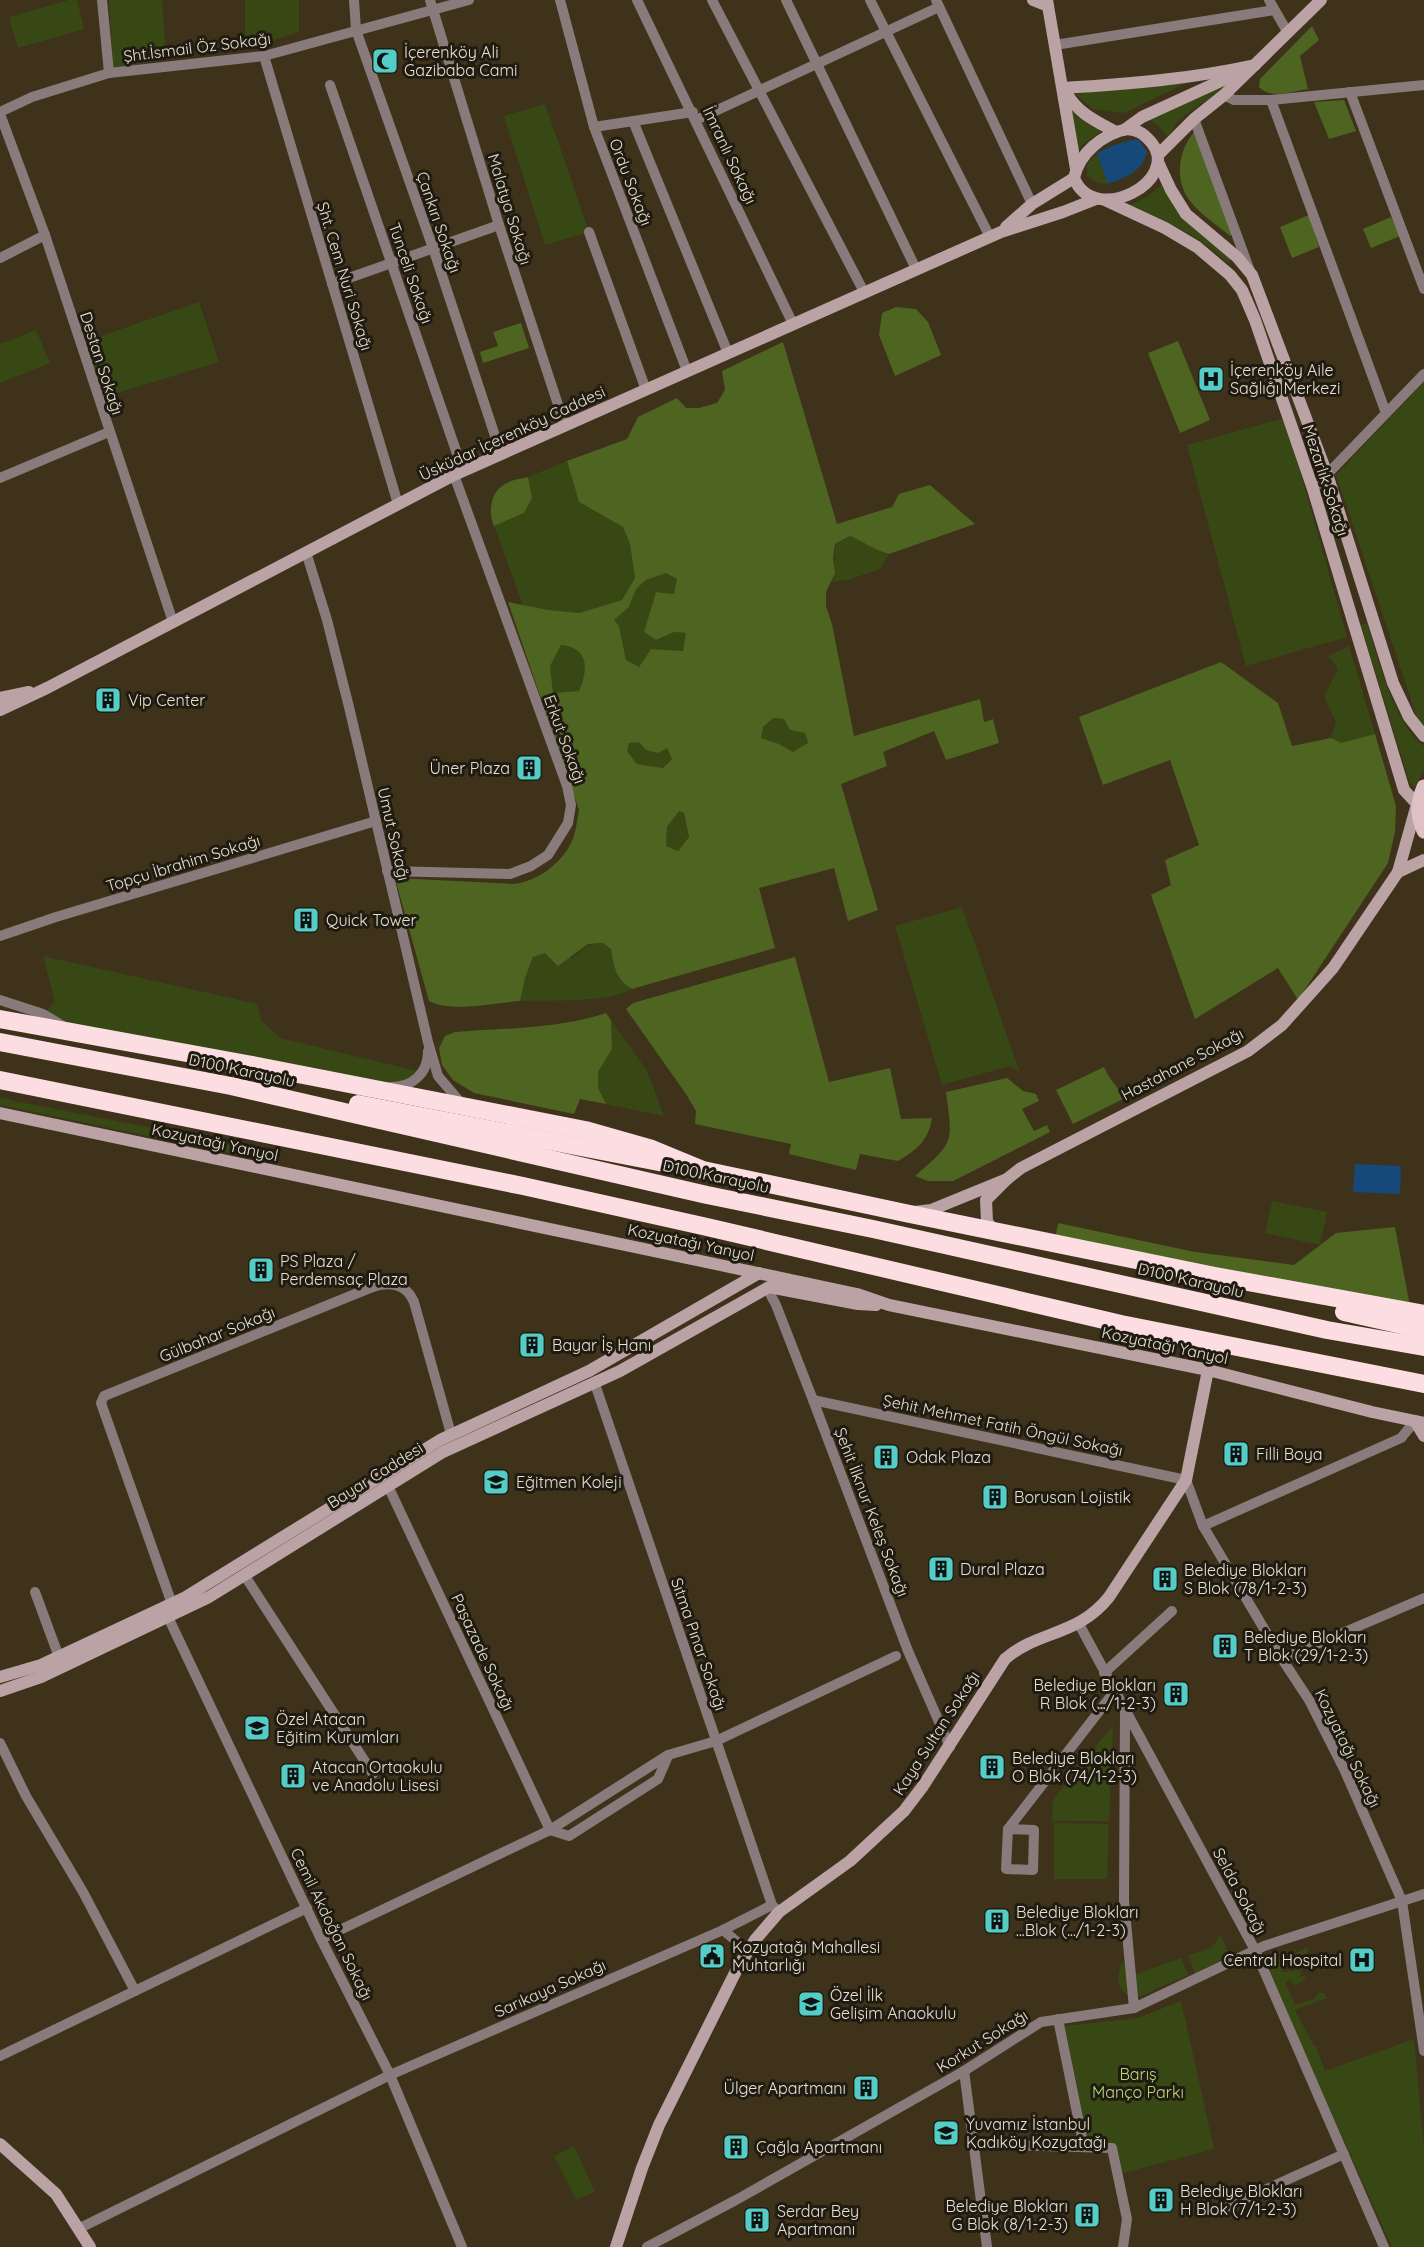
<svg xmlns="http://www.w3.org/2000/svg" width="1424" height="2247" font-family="Quicksand,sans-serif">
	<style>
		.green { fill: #374815 }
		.forest { fill: #4e6421; fill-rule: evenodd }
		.water { fill: #164979 }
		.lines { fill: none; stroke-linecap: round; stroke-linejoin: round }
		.street { stroke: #897b7c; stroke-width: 10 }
		.secondary { stroke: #baa2a5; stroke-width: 12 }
		.primary { stroke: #dfc1c4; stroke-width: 15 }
		.highway { stroke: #fcdee2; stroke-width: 18 }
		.labels { text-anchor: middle; stroke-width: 6; stroke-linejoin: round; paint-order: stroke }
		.street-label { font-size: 16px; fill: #e7e0d2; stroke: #201b11 }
		.poi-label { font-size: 16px; fill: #e7e0d2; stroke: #201b11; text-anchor: start }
		.park-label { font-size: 16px; fill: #b8da7c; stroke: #201b11 }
	</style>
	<rect width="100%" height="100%" fill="#3e321b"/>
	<!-- green -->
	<g class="green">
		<path d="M69,0H77L84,29L18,48L9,17Z"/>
		<path d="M109,0H162L166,59L113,69Z"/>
		<path d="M245,0H299V32L245,49Z"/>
		<path d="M1239,77L1180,119L1168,136L1155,123L1147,119Z"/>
		<path d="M1193,80L1124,113L1093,109L1075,94Z"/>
		<path d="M545,104L589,232L545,245L504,116Z"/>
		<path d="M1071,109L1092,127L1101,131L1081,146L1077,152Z"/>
		<path d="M1097,153L1108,184L1098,183L1087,176V165Z"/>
		<path d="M1164,183C1177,219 1203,234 1231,259L1228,263C1200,237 1164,217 1127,207L1148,196Z"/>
		<path d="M199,302L219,362L104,397L87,341Z"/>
		<path d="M36,330L50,363L0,383V344Z"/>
		<path d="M1424,382V725L1418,720L1336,475Z"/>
		<path d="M1285,418L1347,637L1246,666L1187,445Z"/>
		<path d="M567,461L579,502L623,527L630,544L635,578L622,600L579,613L548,610L523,605L494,526L524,513L532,498L528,477Z"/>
		<path d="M850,536C864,542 876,551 889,554L880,569L848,580L831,582C836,570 833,557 836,544Z"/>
		<path d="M666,573L677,579L674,594L656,592L644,632L656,640L674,632L687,633L683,651L651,649L639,667L626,660L619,626L614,620L629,607L636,589L646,580Z"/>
		<path d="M1367,623C1378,658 1394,725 1424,746V769L1415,788L1409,781L1361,625Z"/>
		<path d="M561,645C590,648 588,670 579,691L552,693L550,666Z"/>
		<path d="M1349,646L1375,734L1341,743L1331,738L1336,722L1324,696L1338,669L1328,656Z"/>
		<path d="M773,718L784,719L791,730L805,733L808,744L793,752L779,744L761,738L762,727Z"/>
		<path d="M629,742H639L667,748L672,759L663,768L637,764L627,751Z"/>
		<path d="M679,811L684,813L689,837L678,851L666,846L667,827Z"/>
		<path d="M962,907L1020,1073L1010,1066L942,1085L895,926Z"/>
		<path d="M603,943L611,949C614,966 615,979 632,989C609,1003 548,1000 520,1001L525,978L533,956L545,953L572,958L588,945Z"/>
		<path d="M43,956L257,1004L261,1020L280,1038L417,1071L402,1087L71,1031L43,1014L55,1002Z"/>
		<path d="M611,1020L647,1071L664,1116L606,1104L598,1089V1072L612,1049Z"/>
		<path d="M0,1098L277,1153L274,1159L230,1153L0,1105Z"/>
		<path d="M1272,1201L1327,1212L1320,1245L1265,1233Z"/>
		<path d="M1113,1725L1109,1821H1052L1053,1800Z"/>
		<path d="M1054,1823L1109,1824L1107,1879H1054Z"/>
		<path d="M1221,1935L1229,1955L1225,1958L1195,1973L1188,1956L1212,1947Z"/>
		<path d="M1307,1948L1308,1951L1304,1962L1283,1967V1972L1300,1970L1301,1973L1299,1977L1303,1976L1306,1977L1302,1982L1294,1985L1291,1980L1285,1982L1295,2005L1314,1999L1319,1993H1324L1327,1998L1295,2010L1314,2046H1316L1325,2071L1414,2039L1424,2149V2247H1392L1303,2050L1270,1972L1276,1961Z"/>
		<path d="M1181,1958L1188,1975L1132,2000C1116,1986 1117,1983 1121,1963H1125L1133,1974H1136Z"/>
		<path d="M1181,2001L1214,2149L1123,2173L1116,2144H1089L1065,2026L1138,2018Z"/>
		<path d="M574,2146L595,2192L576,2200L554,2156Z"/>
	</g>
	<!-- forest -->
	<g class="forest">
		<path d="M1312,26L1319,40L1300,56L1308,89C1293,91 1271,100 1259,87L1260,79Z"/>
		<path d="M1344,100L1356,131L1329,139L1314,102Z"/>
		<path d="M1195,131L1235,232L1230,236C1217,225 1200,214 1190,201C1174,180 1178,150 1195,131Z"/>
		<path d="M1309,215L1319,247L1292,258L1280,227Z"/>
		<path d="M1391,217L1400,236L1371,248L1363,229Z"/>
		<path d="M896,307L916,309L928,322L941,355L895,376L879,335L882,313Z"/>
		<path d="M521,323L529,348L483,363L480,352L498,346L493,332Z"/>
		<path d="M1178,341L1210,420L1180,433L1148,353Z"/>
		<path d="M783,342L837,524L892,507L899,494L930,485L975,524L889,554C876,551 864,542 850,536L835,544L833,558L835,573L826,592V606L832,624L854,736L980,699L984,722L993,719L999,743L946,760L934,731L883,752L887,766L841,784L878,910L848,921L834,868L759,888L775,948L632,989C615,979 614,966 611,949L603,943L588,944L558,966L545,953L533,957L525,978L520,1001C493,1003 452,1013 429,1001L395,878L514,884C537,881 560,865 571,843C576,834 577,820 579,810L508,602L548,610L579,613L622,600L635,578L630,544L623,527L579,502L567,461L627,439L638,417L677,398L686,408H699L717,403L725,390L722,371ZM666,573L677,579L674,594L656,592L644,632L656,640L674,632L686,633L683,651L651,649L639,667L626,660L619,626L614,620L629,607L636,589L646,580ZM561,645C590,648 588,670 579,691L553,693L550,666ZM773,718L784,719L790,730L805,733L808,743L793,752L779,744L761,738L763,727ZM639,742L646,750L658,753L667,748L672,759L663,768L637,764L627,751L629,743ZM679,811L684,813L689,837L678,851L666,846L667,827Z"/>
		<path d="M528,477L532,498L524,513L494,526C488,513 490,492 505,484C511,480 520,479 528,477Z"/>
		<path d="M1221,662L1278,703L1292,746L1331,738L1341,743L1375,734L1396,806L1395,832L1388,863L1298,1000L1278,968L1195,1019L1151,895L1171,885L1165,860L1199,845L1170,760L1103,785L1079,717Z"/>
		<path d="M795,957L829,1082L890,1068L901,1119L932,1118C928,1141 918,1149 898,1161L860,1154L856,1170L789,1154L791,1144L695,1124L696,1111L686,1094L626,1009L633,1003Z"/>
		<path d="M606,1013L611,1020L612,1049L598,1072V1088L606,1104L580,1099L574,1114L474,1093L453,1080L442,1065L439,1048L445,1036L455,1032C505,1028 558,1029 606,1013Z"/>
		<path d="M1104,1067C1109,1080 1118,1087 1125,1098L1073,1124L1056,1090Z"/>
		<path d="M1007,1078L1023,1091L1036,1094L1039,1101L1022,1109L1034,1131L1047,1125L1050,1132L953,1181H928L915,1176C954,1142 953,1144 946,1092Z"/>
		<path d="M1058,1223L1195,1252L1294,1265L1336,1233L1395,1227L1410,1306L1055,1239Z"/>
	</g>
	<!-- water -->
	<g class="water">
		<path d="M1131,140H1139L1147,152C1142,172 1126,177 1108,184L1097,153L1114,145Z"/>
		<path d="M1355,1164L1401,1166L1400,1194L1353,1192Z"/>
	</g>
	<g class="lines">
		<!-- street -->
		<g class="street">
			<path d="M102,0L109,73"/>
			<path d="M354,0L356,30L433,248L501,454"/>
			<path d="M430,0L499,225L565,426"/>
			<path d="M560,0L594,127L687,371"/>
			<path d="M637,0L793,324"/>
			<path d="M712,0L864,292"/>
			<path d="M786,0L916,269"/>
			<path d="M870,0L990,237"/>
			<path d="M936,0L1032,204"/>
			<path d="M1269,0L1288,33"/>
			<path d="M1055,45L1274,10"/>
			<path d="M264,56L398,504"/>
			<path d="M330,85L463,471"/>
			<path d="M1350,92L1424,289"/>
			<path d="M1224,95L1234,100H1271L1424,85"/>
			<path d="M1271,100L1386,413"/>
			<path d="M0,112L32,97L109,73L264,56L469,0"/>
			<path d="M0,114L45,235L173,622"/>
			<path d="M1194,119L1250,271"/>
			<path d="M696,120L939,7"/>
			<path d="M633,121L728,353"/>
			<path d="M594,127L693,112"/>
			<path d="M589,232L646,390"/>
			<path d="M0,258L45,235"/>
			<path d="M332,284L499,225"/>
			<path d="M0,478L109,432"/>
			<path d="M1313,489L1424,374"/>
			<path d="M306,552L327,620L349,707L428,1042L438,1076L461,1103"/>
			<path d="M387,871L510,874L531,866L548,855L568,823L571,805L567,786L454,475"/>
			<path d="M0,936L56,917L376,821"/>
			<path d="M0,1000L43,1014L63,1026"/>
			<path d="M391,1087C412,1087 428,1074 428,1051"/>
			<path d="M767,1288L776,1305L813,1400L908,1651L950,1747"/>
			<path d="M595,1384L772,1905L776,1909"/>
			<path d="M813,1400L1186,1480L1203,1526L1282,1659L1309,1700L1344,1769L1402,1901L1424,2051"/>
			<path d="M388,1486L550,1830L569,1836L658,1779L668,1756"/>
			<path d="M1203,1526L1401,1438L1415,1421"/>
			<path d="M245,1576L373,1774"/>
			<path d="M35,1592L59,1657"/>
			<path d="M172,1604L101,1403L104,1396L370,1288C388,1281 406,1283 414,1302L451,1434"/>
			<path d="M168,1617L321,1939L390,2075L462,2247"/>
			<path d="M1079,1624L1255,1950L1384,2247"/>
			<path d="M1282,1659L1424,1598"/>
			<path d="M1104,1673L1172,1611"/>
			<path d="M1125,1711L1124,1901L1134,2008"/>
			<path d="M0,1743L26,1796L83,1892L135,1991"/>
			<path d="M1008,1829L1006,1869L1033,1870L1034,1830L1008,1829L1114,1692"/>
			<path d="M723,1930L748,1951"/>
			<path d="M321,1939L550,1830L668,1755L716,1741L896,1656"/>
			<path d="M1058,2019L1084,2147"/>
			<path d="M0,2056L307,1908"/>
			<path d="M964,2071L987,2247"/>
			<path d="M974,2144L1112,2148L1127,2219L1123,2247"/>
			<path d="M1227,2207L1344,2154"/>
			<path d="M80,2228L390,2075L723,1930L772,1905"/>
			<path d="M647,2247L736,2200L964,2071L1041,2022L1134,2008L1264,1946L1424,1894"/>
		</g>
		<!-- secondary -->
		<g class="secondary">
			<path d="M1033,0L1048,6"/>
			<path d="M1047,0L1076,169"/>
			<path d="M1063,88C1128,84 1191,79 1255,65"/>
			<path d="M1067,94C1079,114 1096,121 1116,132"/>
			<path d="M1127,129C1138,130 1143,133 1151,142C1183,180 1094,228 1074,178C1079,153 1103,134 1127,129Z"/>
			<path d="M1124,130L1142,117L1236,74"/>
			<path d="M1158,155L1194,119L1224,95L1321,0"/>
			<path d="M1158,162L1171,190L1186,214L1237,257L1252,275L1327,474L1393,683L1409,717L1424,736"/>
			<path d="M1006,227L1032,204L1074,178"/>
			<path d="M0,698L29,692"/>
			<path d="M0,710L47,688L454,475L1001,232L1063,212L1096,199"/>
			<path d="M1398,872L1424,860"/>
			<path d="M0,1113L720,1265L857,1294L889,1305L1208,1370L1372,1412L1424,1423"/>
			<path d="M1007,1179L1021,1168L1248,1051L1282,1025L1333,968L1398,872L1417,804L1404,790L1313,489L1255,320L1242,290L1230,275L1197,247L1165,228L1105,200"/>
			<path d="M915,1212L931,1210L1007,1179L986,1200L987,1222L996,1232"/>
			<path d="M1415,1421L1424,1436"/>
			<path d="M0,1677L41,1665L184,1598L440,1440L589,1371L759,1273"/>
			<path d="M0,1691L41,1677L209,1597L443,1452L620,1371L769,1287L858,1304L876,1305"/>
			<path d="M0,2144L56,2194L90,2247"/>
			<path d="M616,2247L642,2168L659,2125L738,1967L755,1940L779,1912L850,1861L904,1811L923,1786L1005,1659C1038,1630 1077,1637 1109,1597L1186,1480L1208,1370"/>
		</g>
		<!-- primary -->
		<path class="primary" d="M1424,787C1417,804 1417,814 1424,831"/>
		<!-- highway -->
		<g class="highway">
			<path d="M0,1019L247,1064L585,1130L652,1149L703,1170L905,1213L1215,1276L1424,1314"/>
			<path d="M0,1042L231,1086L707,1195L873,1229L1327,1330L1424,1347"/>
			<path d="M0,1080L523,1186L707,1227L1121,1324L1424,1384"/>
			<path d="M358,1104L669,1164"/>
			<path d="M1344,1312L1424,1330"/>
		</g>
	</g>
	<!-- icons -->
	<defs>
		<symbol id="mosque-square" viewBox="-11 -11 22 22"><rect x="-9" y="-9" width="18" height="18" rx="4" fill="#54cdc7" stroke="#201b11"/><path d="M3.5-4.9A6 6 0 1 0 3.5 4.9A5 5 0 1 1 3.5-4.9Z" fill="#111"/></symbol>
		<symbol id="hospital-square" viewBox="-11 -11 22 22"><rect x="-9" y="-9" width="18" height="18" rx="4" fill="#54cdc7" stroke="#201b11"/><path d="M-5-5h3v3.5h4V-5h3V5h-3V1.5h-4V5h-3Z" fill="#111"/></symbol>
		<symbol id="building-square" viewBox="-11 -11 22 22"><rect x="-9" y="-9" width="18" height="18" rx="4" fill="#54cdc7" stroke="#201b11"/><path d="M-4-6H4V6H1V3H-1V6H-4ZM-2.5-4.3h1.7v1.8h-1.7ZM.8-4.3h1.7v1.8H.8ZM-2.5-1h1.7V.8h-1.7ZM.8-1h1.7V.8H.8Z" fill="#111"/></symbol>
		<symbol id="school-square" viewBox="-11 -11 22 22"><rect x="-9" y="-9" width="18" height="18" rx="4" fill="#54cdc7" stroke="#201b11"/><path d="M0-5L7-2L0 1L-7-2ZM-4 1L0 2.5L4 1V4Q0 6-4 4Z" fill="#111"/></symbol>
		<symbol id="civic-square" viewBox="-11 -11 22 22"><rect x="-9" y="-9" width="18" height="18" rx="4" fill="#54cdc7" stroke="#201b11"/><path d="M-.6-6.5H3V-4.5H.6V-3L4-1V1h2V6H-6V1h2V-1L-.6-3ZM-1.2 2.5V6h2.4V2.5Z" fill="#111"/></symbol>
	</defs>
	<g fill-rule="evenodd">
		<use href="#mosque-square" x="370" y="46" width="30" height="30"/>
		<use href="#hospital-square" x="1196" y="364" width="30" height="30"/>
		<use href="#building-square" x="93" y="685" width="30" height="30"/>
		<use href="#building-square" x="514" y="753" width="30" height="30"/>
		<use href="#building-square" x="291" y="905" width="30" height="30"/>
		<use href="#building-square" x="246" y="1255" width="30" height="30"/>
		<use href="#building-square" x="517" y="1330" width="30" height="30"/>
		<use href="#building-square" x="1221" y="1439" width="30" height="30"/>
		<use href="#building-square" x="871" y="1442" width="30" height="30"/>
		<use href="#school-square" x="481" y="1467" width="30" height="30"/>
		<use href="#building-square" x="980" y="1482" width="30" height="30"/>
		<use href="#building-square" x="926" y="1554" width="30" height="30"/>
		<use href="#building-square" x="1150" y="1564" width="30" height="30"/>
		<use href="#building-square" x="1210" y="1631" width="30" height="30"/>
		<use href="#building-square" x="1161" y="1679" width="30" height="30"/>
		<use href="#school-square" x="242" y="1713" width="30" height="30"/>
		<use href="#building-square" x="977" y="1752" width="30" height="30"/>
		<use href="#building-square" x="278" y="1761" width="30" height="30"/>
		<use href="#building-square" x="982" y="1906" width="30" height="30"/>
		<use href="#civic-square" x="697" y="1941" width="30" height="30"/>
		<use href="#hospital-square" x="1347" y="1945" width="30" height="30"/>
		<use href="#school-square" x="796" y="1989" width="30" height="30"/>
		<use href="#building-square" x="851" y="2073" width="30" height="30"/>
		<use href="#school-square" x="931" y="2118" width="30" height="30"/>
		<use href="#building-square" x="721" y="2132" width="30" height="30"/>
		<use href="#building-square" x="1146" y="2185" width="30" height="30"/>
		<use href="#building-square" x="1072" y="2200" width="30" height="30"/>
		<use href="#building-square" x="742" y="2205" width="30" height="30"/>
	</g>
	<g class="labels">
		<!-- street labels -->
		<g class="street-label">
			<text transform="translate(197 47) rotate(-7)" y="6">Şht.İsmail Öz Sokağı</text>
			<text transform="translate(730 155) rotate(65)" y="6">İmranlı Sokağı</text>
			<text transform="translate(631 182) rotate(69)" y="6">Ordu Sokağı</text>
			<text transform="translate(510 209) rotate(73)" y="6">Malatya Sokağı</text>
			<text transform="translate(439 222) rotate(71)" y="6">Çankırı Sokağı</text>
			<text transform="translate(411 273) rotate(71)" y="6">Tunceli Sokağı</text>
			<text transform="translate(345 276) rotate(73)" y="6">Şht. Cem Nuri Sokağı</text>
			<text transform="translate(102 363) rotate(72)" y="6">Destan Sokağı</text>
			<text transform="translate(512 433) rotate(-25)" y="6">Üsküdar İçerenköy Caddesi</text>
			<text transform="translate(1326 480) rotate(72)" y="6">Mezarlık Sokağı</text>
			<text transform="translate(565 739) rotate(70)" y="6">Erkut Sokağı</text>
			<text transform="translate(394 834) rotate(77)" y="6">Umut Sokağı</text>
			<text transform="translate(183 863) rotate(-17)" y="6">Topçu İbrahim Sokağı</text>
			<text transform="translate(1182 1064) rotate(-28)" y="6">Hastahane Sokağı</text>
			<text transform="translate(242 1070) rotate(12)" y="6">D100 Karayolu</text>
			<text transform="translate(215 1142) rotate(12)" y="6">Kozyatağı Yanyol</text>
			<text transform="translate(716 1176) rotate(12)" y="6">D100 Karayolu</text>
			<text transform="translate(691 1242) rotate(12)" y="6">Kozyatağı Yanyol</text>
			<text transform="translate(1191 1280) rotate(13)" y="6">D100 Karayolu</text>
			<text transform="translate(217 1334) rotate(-22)" y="6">Gülbahar Sokağı</text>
			<text transform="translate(1165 1345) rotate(12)" y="6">Kozyatağı Yanyol</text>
			<text transform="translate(1003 1425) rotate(12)" y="6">Şehit Mehmet Fatih Öngül Sokağı</text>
			<text transform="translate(375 1475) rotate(-32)" y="6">Bayar Caddesi</text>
			<text transform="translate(872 1512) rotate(69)" y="6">Şehit İlknur Keleş Sokağı</text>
			<text transform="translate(699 1644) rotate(71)" y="6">Sıtma Pınar Sokağı</text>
			<text transform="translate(483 1652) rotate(65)" y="6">Paşazade Sokağı</text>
			<text transform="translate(936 1733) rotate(-57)" y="6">Kaya Sultan Sokağı</text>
			<text transform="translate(1348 1748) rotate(64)" y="6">Kozyatağı Sokağı</text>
			<text transform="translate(1240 1891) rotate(62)" y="6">Selda Sokağı</text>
			<text transform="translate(332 1924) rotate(64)" y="6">Cemil Akdoğan Sokağı</text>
			<text transform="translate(550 1988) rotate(-24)" y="6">Sarıkaya Sokağı</text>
			<text transform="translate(982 2041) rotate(-32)" y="6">Korkut Sokağı</text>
		</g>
		<!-- poi labels -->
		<g class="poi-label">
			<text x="404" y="58">İçerenköy Ali<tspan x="404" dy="18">Gazibaba Cami</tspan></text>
			<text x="1230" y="376">İçerenköy Aile<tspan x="1230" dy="18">Sağlığı Merkezi</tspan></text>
			<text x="128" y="706">Vip Center</text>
			<text x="510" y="774" text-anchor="end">Üner Plaza</text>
			<text x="326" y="926">Quick Tower</text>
			<text x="280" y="1267">PS Plaza /<tspan x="280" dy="18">Perdemsaç Plaza</tspan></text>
			<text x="552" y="1351">Bayar İş Hanı</text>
			<text x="1256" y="1460">Filli Boya</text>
			<text x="906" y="1463">Odak Plaza</text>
			<text x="516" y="1488">Eğitmen Koleji</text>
			<text x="1014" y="1503">Borusan Lojistik</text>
			<text x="960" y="1575">Dural Plaza</text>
			<text x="1184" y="1576">Belediye Blokları<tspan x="1184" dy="18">S Blok (78/1-2-3)</tspan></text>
			<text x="1244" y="1643">Belediye Blokları<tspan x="1244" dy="18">T Blok (29/1-2-3)</tspan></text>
			<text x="1156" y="1691" text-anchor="end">Belediye Blokları<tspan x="1156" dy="18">R Blok (.../1-2-3)</tspan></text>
			<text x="276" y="1725">Özel Atacan<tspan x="276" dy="18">Eğitim Kurumları</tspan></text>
			<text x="1012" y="1764">Belediye Blokları<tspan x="1012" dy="18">O Blok (74/1-2-3)</tspan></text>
			<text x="312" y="1773">Atacan Ortaokulu<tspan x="312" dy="18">ve Anadolu Lisesi</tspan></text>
			<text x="1016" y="1918">Belediye Blokları<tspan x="1016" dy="18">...Blok (.../1-2-3)</tspan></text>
			<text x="732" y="1953">Kozyatağı Mahallesi<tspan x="732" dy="18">Muhtarlığı</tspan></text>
			<text x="1342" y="1966" text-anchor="end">Central Hospital</text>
			<text x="830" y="2001">Özel İlk<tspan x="830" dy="18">Gelişim Anaokulu</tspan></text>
			<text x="846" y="2094" text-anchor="end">Ülger Apartmanı</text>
			<text x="966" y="2130">Yuvamız İstanbul<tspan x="966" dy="18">Kadıköy Kozyatağı</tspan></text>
			<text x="756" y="2153">Çağla Apartmanı</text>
			<text x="1180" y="2197">Belediye Blokları<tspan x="1180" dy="18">H Blok (7/1-2-3)</tspan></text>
			<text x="1068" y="2212" text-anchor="end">Belediye Blokları<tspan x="1068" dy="18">G Blok (8/1-2-3)</tspan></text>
			<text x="777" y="2217">Serdar Bey<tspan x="777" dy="18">Apartmanı</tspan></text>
		</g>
		<!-- park labels -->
		<g class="park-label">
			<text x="1138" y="2080">Barış<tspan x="1138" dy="18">Manço Parkı</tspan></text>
		</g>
	</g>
</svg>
